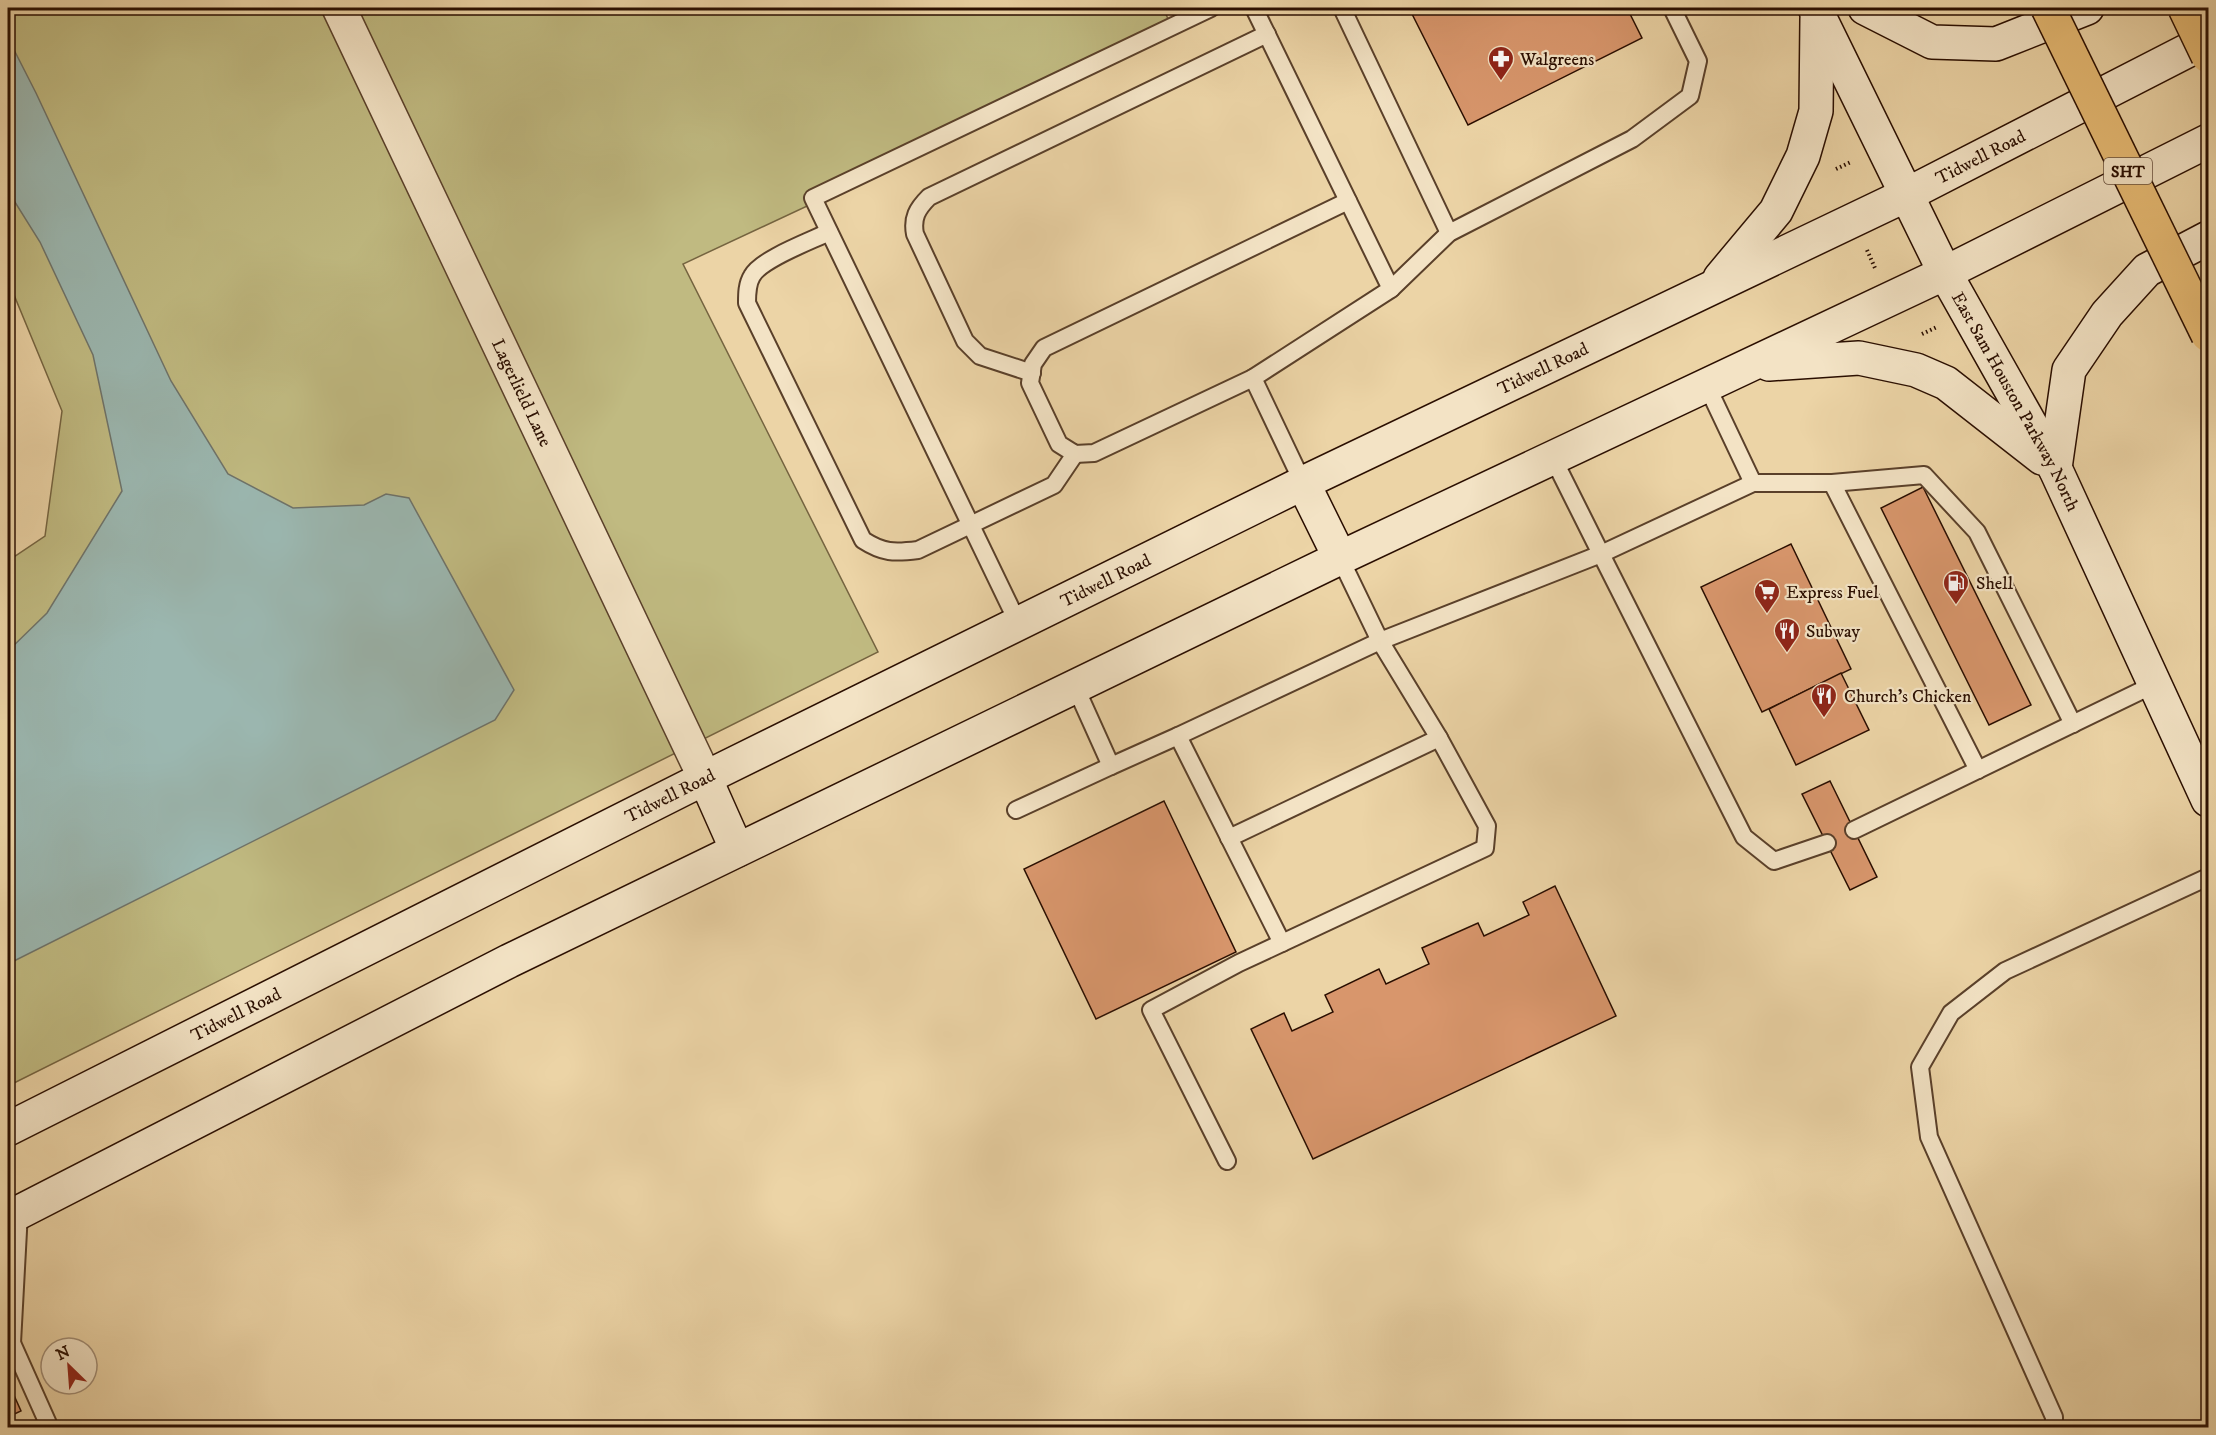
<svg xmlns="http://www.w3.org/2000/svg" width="2216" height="1435" font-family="'IM FELL DW Pica',serif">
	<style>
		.green { fill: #c0ba81; stroke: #756440; stroke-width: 1.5 }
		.water { fill: #9bb7b0; stroke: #6e736a; stroke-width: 1.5 }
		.building { fill: #d8966c; stroke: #2a0e00; stroke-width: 1.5 }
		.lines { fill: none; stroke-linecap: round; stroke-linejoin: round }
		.service-casing { stroke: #5a402a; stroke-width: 20 }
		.minor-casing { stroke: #5a402a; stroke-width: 36 }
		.secondary-casing { stroke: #2a0e00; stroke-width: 36 }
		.path { stroke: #2a0e00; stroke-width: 4; stroke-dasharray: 1.5 3; stroke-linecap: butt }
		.service { stroke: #f3e3c5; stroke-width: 16 }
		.minor { stroke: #f3e3c5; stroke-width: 33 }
		.secondary { stroke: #f3e3c5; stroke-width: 33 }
		.motorway-bridge-casing { stroke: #2a0e00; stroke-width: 36; stroke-linecap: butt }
		.motorway-bridge { stroke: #e6ba73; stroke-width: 33 }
		.labels { text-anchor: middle; stroke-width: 4.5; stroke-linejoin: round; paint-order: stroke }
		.shield { fill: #f3e3c5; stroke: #664e3b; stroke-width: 1.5 }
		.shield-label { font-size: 16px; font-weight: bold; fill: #2a0e00 }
		.poi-label { font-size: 18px; fill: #2a0e00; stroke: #f3e3c5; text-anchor: start }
		.street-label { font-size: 18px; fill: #2a0e00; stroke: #f3e3c5 }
	</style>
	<rect width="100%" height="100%" fill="#ecd4a6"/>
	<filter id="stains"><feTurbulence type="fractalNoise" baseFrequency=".00333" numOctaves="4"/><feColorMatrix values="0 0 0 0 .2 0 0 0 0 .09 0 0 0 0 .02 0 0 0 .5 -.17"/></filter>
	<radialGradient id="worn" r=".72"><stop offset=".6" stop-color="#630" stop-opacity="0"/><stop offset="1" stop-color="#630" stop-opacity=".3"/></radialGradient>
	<!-- green -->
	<path class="green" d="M8,8H1163L1175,34L683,264L878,652L8,1086V561L45,536L62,411L14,295L8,288Z"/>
	<!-- water -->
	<path class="water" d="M8,38L36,93L171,381L228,474L293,508L364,505L386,494L409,498L514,690L495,720L8,964V651L47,613L122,491L93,355L40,242L8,191Z"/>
	<!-- building -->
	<g class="building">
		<path d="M1409,8H1627L1642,38L1468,125Z"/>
		<path d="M1923,487L2031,705L1989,725L1881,508Z"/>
		<path d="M1791,544L1851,669L1762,712L1701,587Z"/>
		<path d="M1841,673L1869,730L1796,765L1769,709Z"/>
		<path d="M1830,781L1877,877L1850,890L1802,794Z"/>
		<path d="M1164,801L1236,952L1096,1019L1024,869Z"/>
		<path d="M1555,886L1616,1016L1313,1159L1251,1029L1284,1013L1292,1031L1333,1012L1325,995L1379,969L1386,984L1429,964L1422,948L1478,923L1484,936L1529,915L1523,902Z"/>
		<path d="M8,1382L21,1411L8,1417Z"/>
	</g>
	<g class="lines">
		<defs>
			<g id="service">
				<path d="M1254,8L1391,289L1253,378L1303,483"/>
				<path d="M1342,8L1449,233"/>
				<path d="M829,232C811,241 761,259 752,276C747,284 747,294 747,303L863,540C883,553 894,553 918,550L1054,485L1075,454"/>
				<path d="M1391,289L1449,233L1632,139L1690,96L1698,61L1672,8"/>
				<path d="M1032,373L980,356L965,341L915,234C912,218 917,209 929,197L1267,34"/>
				<path d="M1253,378L1094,453L1075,454L1059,444L1030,383L1033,364L1044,348L1348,201"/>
				<path d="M1707,386L1753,483H1832L1924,475L1977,532L2073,724"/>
				<path d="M1553,458L1601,554L1753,483"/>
				<path d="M1832,483L1978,770"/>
				<path d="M1018,623L813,198L1211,8"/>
				<path d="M1075,686L1111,766L1178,736L1282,943L1239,963L1151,1010L1227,1161"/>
				<path d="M1178,736L1380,641L1601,554L1744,837L1774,861L1827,843"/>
				<path d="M1016,810L1111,766"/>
				<path d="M1854,830L2155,684"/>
				<path d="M1229,838L1439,738"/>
				<path d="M1282,943L1485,848L1487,826L1439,738L1380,641L1340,558"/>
				<path d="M8,1339L12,1343L19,1212"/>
				<path d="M12,1343L50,1428"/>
				<path d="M2054,1428V1417L1929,1137L1920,1067L1951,1013L2005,971L2208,877"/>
			</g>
			<g id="minor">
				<path id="s1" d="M339,8L705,778"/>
			</g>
			<g id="secondary">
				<path id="s2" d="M1815,8L1945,273L2055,468L2208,800"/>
				<path d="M1865,8L1932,42L1996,44L2087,8"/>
				<path d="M1720,278L1776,211L1803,156L1816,111L1817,19"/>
				<path d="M1769,364L1859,358L1916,370L1946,383L2042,458"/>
				<path d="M2055,468L2069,370L2107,314L2147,270L2208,238"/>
				<path d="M1303,483L1340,558"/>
				<path d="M705,778L737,850"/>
				<path id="s3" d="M8,1129L705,778L1303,483L1906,195L2208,40"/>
				<path d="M8,1218L509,961L1340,558L1945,273L2208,141"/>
			</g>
		</defs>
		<!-- service casing -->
		<use href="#service" class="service-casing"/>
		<!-- minor casing -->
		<use href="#minor" class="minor-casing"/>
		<!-- secondary casing -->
		<use href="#secondary" class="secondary-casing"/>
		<!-- path -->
		<g class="path">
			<path d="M1836,169L1851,162"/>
			<path d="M1867,250L1875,268"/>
			<path d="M1922,334L1937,327"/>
		</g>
		<!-- service -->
		<use href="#service" class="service"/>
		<!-- minor -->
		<use href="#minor" class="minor"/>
		<!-- secondary -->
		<use href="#secondary" class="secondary"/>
		<defs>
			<g id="motorway-bridge">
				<path d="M2048,8L2208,335"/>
				<path d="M2185,8L2208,56"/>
			</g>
		</defs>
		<!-- motorway-bridge casing -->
		<use href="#motorway-bridge" class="motorway-bridge-casing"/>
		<!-- motorway-bridge -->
		<use href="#motorway-bridge" class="motorway-bridge"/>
	</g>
	<!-- icons -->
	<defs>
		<symbol id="pharmacy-pin" viewBox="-11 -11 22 30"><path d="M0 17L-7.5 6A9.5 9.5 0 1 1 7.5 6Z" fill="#8f2418" stroke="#f3e3c5"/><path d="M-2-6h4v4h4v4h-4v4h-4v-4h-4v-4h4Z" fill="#fff"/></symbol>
		<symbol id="fuel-pin" viewBox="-11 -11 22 30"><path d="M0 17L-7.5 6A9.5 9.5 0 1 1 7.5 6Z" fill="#8f2418" stroke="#f3e3c5"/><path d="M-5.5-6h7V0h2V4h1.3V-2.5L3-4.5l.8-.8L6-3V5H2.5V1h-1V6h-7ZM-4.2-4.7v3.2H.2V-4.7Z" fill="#fff"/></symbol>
		<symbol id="supermarket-pin" viewBox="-11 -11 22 30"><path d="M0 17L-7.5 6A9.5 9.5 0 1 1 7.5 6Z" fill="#8f2418" stroke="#f3e3c5"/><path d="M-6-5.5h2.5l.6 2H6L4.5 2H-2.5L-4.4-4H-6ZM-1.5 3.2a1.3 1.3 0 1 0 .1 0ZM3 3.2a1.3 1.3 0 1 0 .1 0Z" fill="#fff"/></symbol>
		<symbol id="restaurant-pin" viewBox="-11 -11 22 30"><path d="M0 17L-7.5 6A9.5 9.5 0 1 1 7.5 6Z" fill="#8f2418" stroke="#f3e3c5"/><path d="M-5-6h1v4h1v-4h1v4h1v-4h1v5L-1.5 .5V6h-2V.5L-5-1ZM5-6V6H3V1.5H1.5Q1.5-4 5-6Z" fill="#fff"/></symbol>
	</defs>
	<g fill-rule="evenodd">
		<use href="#pharmacy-pin" x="1486" y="44" width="30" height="40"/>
		<use href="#fuel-pin" x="1941" y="568" width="30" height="40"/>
		<use href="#supermarket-pin" x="1752" y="577" width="30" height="40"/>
		<use href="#restaurant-pin" x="1772" y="616" width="30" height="40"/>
		<use href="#restaurant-pin" x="1809" y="681" width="30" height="40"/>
	</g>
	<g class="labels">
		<!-- shield labels -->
		<rect class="shield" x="2104" y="158" width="48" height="26" rx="4.5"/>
		<g class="shield-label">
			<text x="2128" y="177">SHT</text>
		</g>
		<!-- poi labels -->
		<g class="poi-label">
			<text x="1520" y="65">Walgreens</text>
			<text x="1976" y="589">Shell</text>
			<text x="1786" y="598">Express Fuel</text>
			<text x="1806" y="637">Subway</text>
			<text x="1844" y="702">Church's Chicken</text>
		</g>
		<!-- street labels -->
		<g class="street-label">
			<text dy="6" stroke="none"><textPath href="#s3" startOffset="2199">Tidwell Road</textPath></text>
			<text dy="6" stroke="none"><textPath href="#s3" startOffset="1713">Tidwell Road</textPath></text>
			<text dy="6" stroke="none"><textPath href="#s1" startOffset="426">Lagerlield Lane</textPath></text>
			<text dy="6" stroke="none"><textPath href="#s2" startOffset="442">East Sam Houston Parkway North</textPath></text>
			<text dy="6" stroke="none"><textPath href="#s3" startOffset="1227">Tidwell Road</textPath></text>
			<text dy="6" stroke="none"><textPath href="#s3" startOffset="741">Tidwell Road</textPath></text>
			<text dy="6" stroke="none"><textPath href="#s3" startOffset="255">Tidwell Road</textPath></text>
		</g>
	</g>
	<!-- margin -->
	<rect width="2216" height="1435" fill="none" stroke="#ecd4a6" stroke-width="30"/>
	<rect x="9" y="9" width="2198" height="1417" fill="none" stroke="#2a0e00" stroke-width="3"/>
	<rect x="15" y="15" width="2186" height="1405" fill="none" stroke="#2a0e00" stroke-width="1.5"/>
	<!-- north arrow -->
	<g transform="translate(69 1366) rotate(335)"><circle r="28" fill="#f3e3c5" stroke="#a38e76" stroke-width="1.5"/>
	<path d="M0-4.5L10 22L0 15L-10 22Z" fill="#8f2418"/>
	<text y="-9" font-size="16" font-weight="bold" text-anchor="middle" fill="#2a0e00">N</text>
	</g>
	<rect width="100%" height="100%" filter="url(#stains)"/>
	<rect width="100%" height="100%" fill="url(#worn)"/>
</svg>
